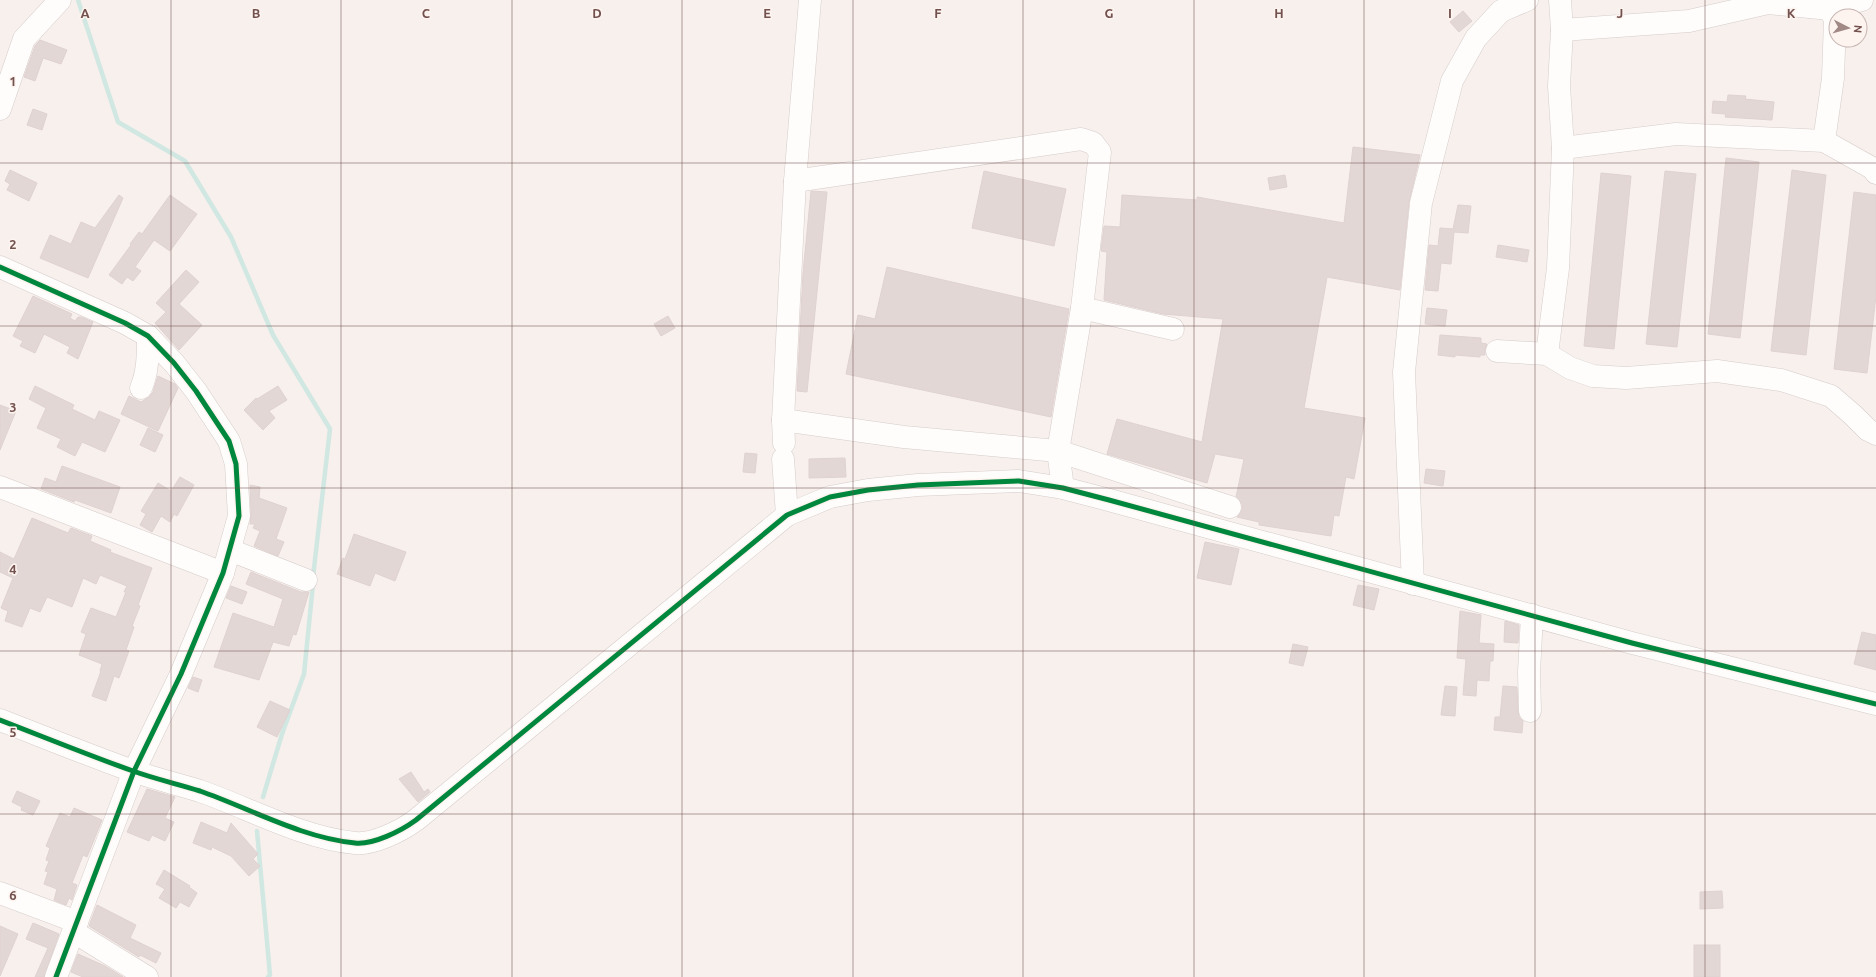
<svg xmlns="http://www.w3.org/2000/svg" width="1876" height="977" font-family="Ubuntu,sans-serif">
	<style>
		.lines { fill: none; stroke-linecap: round; stroke-linejoin: round }
		.stream { stroke: #d0e7e2; stroke-width: 4.5 }
		.building { fill: #e3d7d5; stroke: #dfd2d0 }
		.minor-casing { stroke: #d6ccca; stroke-width: 23 }
		.minor { stroke: #fefdfc; stroke-width: 22 }
		.cycleway-casing { stroke: #fdf4ef; stroke-width: 8 }
		.cycleway { stroke: #00873e; stroke-width: 5 }
		.grid { fill: none; stroke: #73514f; stroke-width: 1; stroke-opacity: 0.55 }
		.grid-label { font-size: 13px; text-anchor: middle; font-weight: bold; fill: #73514f; stroke: #fdf4ef; stroke-width: 3; stroke-linejoin: round; paint-order: stroke }
	</style>
	<rect width="100%" height="100%" fill="#f7f0ed"/>
	<g class="lines">
		<!-- stream -->
		<g class="stream">
			<path d="M78,0L118,122L185,161L231,237L273,335L330,429L313,577"/>
			<path d="M263,797L282,734L304,674L313,584"/>
			<path d="M257,831L270,975L268,977"/>
		</g>
	</g>
	<!-- building -->
	<g class="building">
		<path d="M1463,11L1472,21L1459,32L1450,22Z"/>
		<path d="M40,40L67,50L61,64L43,58L35,81L24,77L35,46Z"/>
		<path d="M1728,95L1746,96L1745,99L1774,102L1772,120L1725,117L1726,114L1712,113L1713,101L1727,102Z"/>
		<path d="M33,109L47,114L42,130L27,125Z"/>
		<path d="M1353,147L1420,155L1409,202L1400,290L1327,277L1304,408L1365,418L1354,479L1346,477L1339,516L1334,515L1331,536L1259,525V522L1237,517L1242,510V504L1236,497L1244,459L1215,454L1207,483L1107,454L1117,419L1202,442L1223,319L1163,314L1104,300L1107,252L1101,251L1104,226L1120,227L1122,195L1197,200V197L1344,223Z"/>
		<path d="M1726,158L1759,162L1740,338L1708,334Z"/>
		<path d="M10,170L37,183L29,201L7,190L10,184L5,181Z"/>
		<path d="M1792,170L1826,175L1806,355L1771,351Z"/>
		<path d="M984,171L1066,189L1054,246L972,228Z"/>
		<path d="M1665,171L1696,174L1677,347L1646,344Z"/>
		<path d="M1601,173L1631,176L1614,349L1584,346Z"/>
		<path d="M1285,175L1287,187L1270,190L1268,178Z"/>
		<path d="M811,191L827,192L807,392L797,391L803,273Z"/>
		<path d="M1854,192L1876,195V296L1867,373L1834,369Z"/>
		<path d="M119,195L123,198L88,278L40,258L50,235L71,244L81,222L95,228Z"/>
		<path d="M170,195L197,214L170,251L154,240L135,267L141,271L133,281L127,277L122,284L109,275L131,245L130,244L139,232L142,234Z"/>
		<path d="M1458,205L1471,206L1468,233L1454,232L1451,264L1441,263L1438,291L1425,290L1429,245L1438,246L1440,228L1453,229Z"/>
		<path d="M1498,245L1529,250L1527,262L1496,257Z"/>
		<path d="M887,267L1069,309L1051,417L846,374L858,315L875,319Z"/>
		<path d="M186,270L199,282L179,304L202,325L179,350L155,323L166,312L156,303Z"/>
		<path d="M33,296L72,314L70,318L75,321L78,317H81L93,322L78,359L67,353L70,347L44,334L35,353L20,346L23,341L13,336Z"/>
		<path d="M1427,308L1447,310L1445,326L1425,324Z"/>
		<path d="M668,316L675,328L661,336L654,324Z"/>
		<path d="M1440,335L1481,338V343L1487,344L1485,350V355H1480V357L1455,355V357L1438,355Z"/>
		<path d="M158,376L175,384L178,388L158,431L121,414L129,396L141,402L149,397L153,392Z"/>
		<path d="M35,386L74,405L72,409L95,420L99,411L120,420L105,452L82,442L75,456L57,447L61,439L37,428L46,408L29,399Z"/>
		<path d="M278,386L287,400L269,411L275,418L263,430L244,410L256,398L257,399Z"/>
		<path d="M0,405L16,411L0,450Z"/>
		<path d="M148,428L163,435L155,452L140,445Z"/>
		<path d="M745,453L757,454L755,473L743,472Z"/>
		<path d="M845,458L846,477L809,478V459Z"/>
		<path d="M62,466L120,487L111,513L75,500L74,502L41,489L45,478L56,482Z"/>
		<path d="M1426,469L1445,471L1443,486L1424,483Z"/>
		<path d="M180,477L194,485L177,516L174,514L170,522L161,516L152,532L140,525L146,514L141,511L158,483L171,491Z"/>
		<path d="M250,485L260,487L259,498L287,508L276,539L284,542L278,556L254,546L260,531L253,528L255,524H250L251,515Z"/>
		<path d="M32,518L68,533L71,528L92,536L90,541L111,550L110,552L152,568L138,605L140,606L132,626L134,627L126,650L129,651L119,678L114,676L106,701L92,696L101,671H100L102,664L79,655L86,634L81,632L91,608L116,617L126,592H124L127,586L100,575L96,584L83,578L72,607L47,597L40,612L30,608L22,627L5,621L8,611L1,608L13,578L0,572V552L14,559Z"/>
		<path d="M354,534L406,552L395,581L375,573L370,586L337,574L343,558L345,559Z"/>
		<path d="M1205,542L1239,549L1231,585L1197,578Z"/>
		<path d="M251,572L301,592H309L296,635L293,634L289,646L273,642L259,680L214,667L233,613L274,627L283,599L246,584Z"/>
		<path d="M1358,585L1379,589L1374,610L1353,605Z"/>
		<path d="M231,586L247,592L242,604L226,598Z"/>
		<path d="M1460,611L1481,615L1479,643L1494,644L1493,661H1490L1489,681L1477,680L1476,696L1463,695L1466,659L1457,658Z"/>
		<path d="M1505,621L1519,625L1518,643L1504,642Z"/>
		<path d="M1862,632L1876,635V670L1854,664Z"/>
		<path d="M1293,644L1308,647L1303,666L1289,663Z"/>
		<path d="M193,677L202,680L198,692L188,688Z"/>
		<path d="M1445,686L1457,687L1455,716L1441,715Z"/>
		<path d="M1503,686L1517,687L1518,711L1519,717L1523,721L1522,733L1494,730L1495,717H1500Z"/>
		<path d="M270,701L290,710L277,737L257,727Z"/>
		<path d="M411,772L424,792L428,789L430,792L418,802L399,779Z"/>
		<path d="M147,789L175,797L165,818L174,822L165,841L152,835L149,841L127,832Z"/>
		<path d="M17,791L40,801L33,815L21,810L22,807L12,802Z"/>
		<path d="M74,808L102,820L87,857L83,855L72,883L77,885L72,900L69,898L66,905L54,900L57,889L44,884L48,872L45,871L49,861L46,860L50,848L46,846L60,813L70,817Z"/>
		<path d="M201,822L227,833L231,823L258,854L253,859L260,866L249,876L231,856L212,847L211,850L193,843Z"/>
		<path d="M164,870L190,886L189,887L197,893L189,907L180,902L176,908L159,898L165,889L156,884Z"/>
		<path d="M1722,891L1723,908L1700,909V892Z"/>
		<path d="M97,905L136,925L130,938L161,953L156,963L140,955L139,957L89,926Z"/>
		<path d="M33,923L59,934L44,977H35L48,948L26,939Z"/>
		<path d="M0,926L18,934L0,976Z"/>
		<rect x="1694" y="945" width="26" height="32"/>
		<path d="M78,954L105,966L123,977H83L71,972Z"/>
	</g>
	<g class="lines">
		<defs>
			<g id="minor">
				<path d="M1562,30L1689,21L1768,3L1830,9L1862,0"/>
				<path d="M0,109L24,39L60,0"/>
				<path d="M1824,141L1833,78L1835,20L1830,9"/>
				<path d="M1563,148L1676,134L1824,141L1872,168L1876,173"/>
				<path d="M795,181L1081,139L1093,143L1100,152L1082,308L1058,451L1063,488"/>
				<path d="M0,267L125,323L148,336L174,363L196,391L229,441L236,464L239,516L223,573L181,674L134,771L56,977"/>
				<path d="M1082,308L1173,329"/>
				<path d="M1497,351L1547,354L1570,368L1593,376L1626,378L1717,371L1781,380L1831,396L1853,415L1868,430L1876,434"/>
				<path d="M1547,354L1558,268L1563,148L1559,86L1562,30L1560,0"/>
				<path d="M141,388C148,372 148,354 148,336"/>
				<path d="M783,420L904,437L1058,451L1230,507"/>
				<path d="M784,443L783,420L795,181L810,0"/>
				<path d="M783,459L787,515"/>
				<path d="M0,487L223,573"/>
				<path d="M230,550L306,580"/>
				<path d="M1413,584L1404,372L1421,203L1452,81L1476,38L1501,11L1527,0"/>
				<path d="M1530,711L1529,672L1532,615"/>
				<path d="M0,720C44,737 88,755 133,771C155,779 178,784 200,791C249,808 302,838 355,843C373,845 401,831 416,820L787,515L830,497L868,490L918,485L1019,481L1063,488L1109,500L1632,643L1876,704"/>
				<path d="M0,893L77,922"/>
				<path d="M74,932L147,977"/>
			</g>
		</defs>
		<!-- minor casing -->
		<use href="#minor" class="minor-casing"/>
		<!-- minor -->
		<use href="#minor" class="minor"/>
		<defs>
			<g id="cycleway">
				<path d="M0,267L125,323L148,336L174,363L196,391L229,441L236,464L239,516L223,573L181,674L134,771L56,977"/>
				<path d="M0,720C44,737 88,755 133,771C155,779 178,784 200,791C249,808 302,838 355,843C373,845 401,831 416,820L787,515L830,497L868,490L918,485L1019,481L1063,488L1109,500L1632,643L1876,704"/>
			</g>
		</defs>
		<!-- cycleway casing -->
		<use href="#cycleway" class="cycleway-casing"/>
		<!-- cycleway -->
		<use href="#cycleway" class="cycleway"/>
	</g>
	<!-- grid -->
	<path class="grid" d="M171,0V977M341,0V977M512,0V977M682,0V977M853,0V977M1023,0V977M1194,0V977M1364,0V977M1535,0V977M1705,0V977M0,163H1876M0,326H1876M0,488H1876M0,651H1876M0,814H1876"/>
	<g class="grid-label">
		<text x="85" y="18">A</text>
		<text x="256" y="18">B</text>
		<text x="426" y="18">C</text>
		<text x="597" y="18">D</text>
		<text x="767" y="18">E</text>
		<text x="938" y="18">F</text>
		<text x="1109" y="18">G</text>
		<text x="1279" y="18">H</text>
		<text x="1450" y="18">I</text>
		<text x="1620" y="18">J</text>
		<text x="1791" y="18">K</text>
		<text x="13" y="86">1</text>
		<text x="13" y="249">2</text>
		<text x="13" y="412">3</text>
		<text x="13" y="574">4</text>
		<text x="13" y="737">5</text>
		<text x="13" y="900">6</text>
	</g>
	<!-- north arrow -->
	<g transform="translate(1848 28) rotate(96)"><circle r="19" fill="#fdf4ef" stroke="#c6b3af"/>
	<path d="M0-3L7 15L0 10L-7 15Z" fill="#a18986"/>
	<text y="-6" font-size="11" font-weight="bold" text-anchor="middle" fill="#73514f">N</text>
	</g>
</svg>
